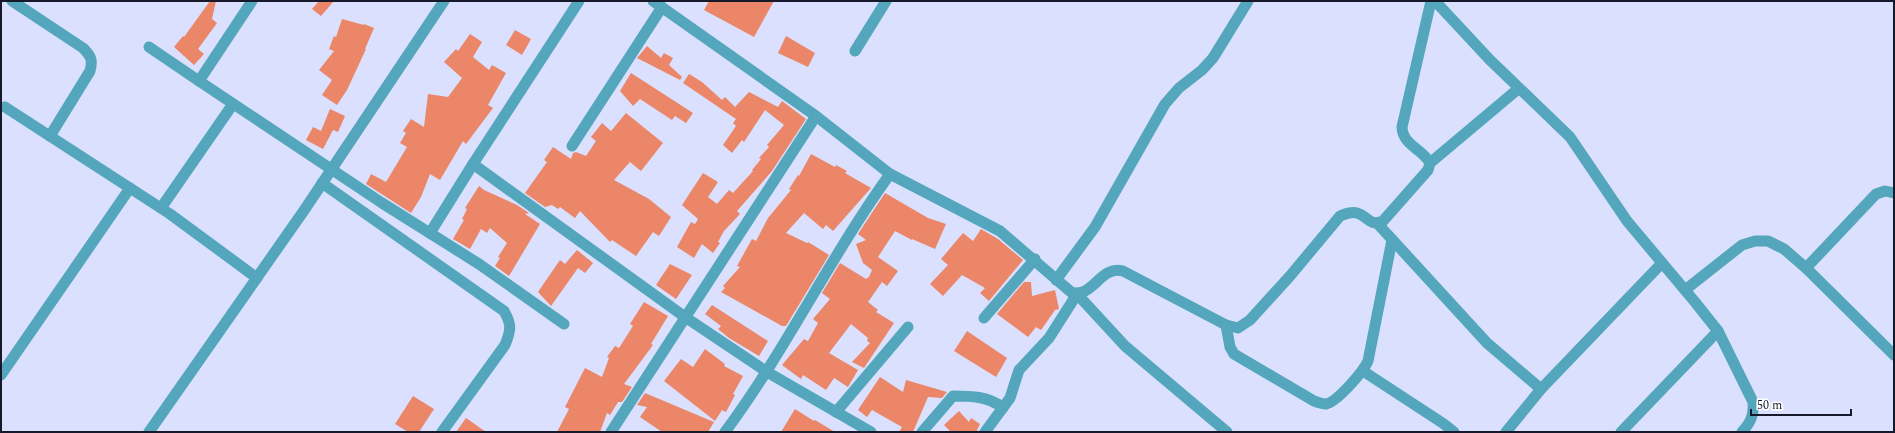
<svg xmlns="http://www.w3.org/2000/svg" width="1895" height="433" font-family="Spectral,serif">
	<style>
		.building { fill: #eb8668 }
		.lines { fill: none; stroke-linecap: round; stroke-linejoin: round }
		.minor { stroke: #53a6bb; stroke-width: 11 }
	</style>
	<rect width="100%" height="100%" fill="#dae0fd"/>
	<!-- building -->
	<g class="building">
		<path d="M210,1H216L212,19L217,23L198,49L204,54L194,65L174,47L183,36L184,37Z"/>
		<path d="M319,1H334L321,16L312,9Z"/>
		<path d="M709,1H774L754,37L704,10Z"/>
		<path d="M342,19L364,25V24L374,28L365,49H366L347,90L337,105L322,95L332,80L319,70L334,51L329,49L334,36L336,37Z"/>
		<path d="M515,30L531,39L522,55L506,45Z"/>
		<path d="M470,34L482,42L473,57L489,70L492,65L506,73L488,105L493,108L466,144L463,141L440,180L430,174L421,197L411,213L366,184L371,174L386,182L407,147L400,143L406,133L403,131L411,119L424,127L428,94L448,97L462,78L444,62L456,49L458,51Z"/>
		<path d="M786,36L815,53L808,67L778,53Z"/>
		<path d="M647,46L661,58L664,53L673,58L669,65L682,77L680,80L637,58Z"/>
		<path d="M631,73L693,113L686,123L675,116L672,120L640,99L633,106L620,91Z"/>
		<path d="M689,74L702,82L722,100L725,97L735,107L749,92L778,107L782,101L806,119L772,171L737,211L740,214L724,231L718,242L720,243L713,253L702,244L694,258L677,247L691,222L695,224L698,219L682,205L703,173L718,182L708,197L717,204L729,190L733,193L753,171L752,170L761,159L759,158L769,147L767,145L784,125L765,110L744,142L742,140L732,153L723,145L736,126L733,123L736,119L683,83Z"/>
		<path d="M330,109L345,116L338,132L333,130L323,149L306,140L313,127L321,131Z"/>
		<path d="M626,113L663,143L641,171L630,162L614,180L649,199L671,217L659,236L653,232L636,256L612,240L610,242L580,211L575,218L560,207L558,209L552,205L545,207L525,193L547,162L544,160L553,147L571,159L573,153L576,152L586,156L596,141L591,137L602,123L611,131Z"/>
		<path d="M811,154L835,167L836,165L847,171L845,173L871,188L833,231L826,225L823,229L804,213L786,233L807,243L808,242L829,255L786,326H782L721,292L725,288L723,286L740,267L737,266L752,239L756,241L768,218L791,190L789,189L798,175L799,176Z"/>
		<path d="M479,186L484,190L517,205L529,213L525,214L540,224L509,276L495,266L500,258L498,257L507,243L490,228L487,233L481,229L470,249L453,239L464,220L462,219L467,209L465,208Z"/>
		<path d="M885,193L928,218L946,224L935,249L912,239V240L895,231L878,257L898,271L887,286L882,282L868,302L878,310L876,312L894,323L864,368L852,362L870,343L867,341L868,338L851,324L829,353L858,370L848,387L834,378L826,390L803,375L801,379L782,365L804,339L808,341L818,323L813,319L830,299L822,293L840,263L866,279L869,277L872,270L863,263L856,244L866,240L858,234Z"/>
		<path d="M981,229L998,239L1023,260L989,301L980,293L985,288L962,275L943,296L930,284L948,265L941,259L963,233L973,241Z"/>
		<path d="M577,250L593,263L585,273L578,268L551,306L538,292L560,260L565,264Z"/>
		<path d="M670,264L692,275L676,299L656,285Z"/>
		<path d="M1024,282H1031L1032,296L1055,290L1059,309L1055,310L1041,330L1036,327L1028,337L997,314Z"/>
		<path d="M644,302L668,316L651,344L653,345L624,384L632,387L622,402H618L610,415L607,413L600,432H557L569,409L565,407L585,368L602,377L609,358L607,357L615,346L619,348L633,326L630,324Z"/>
		<path d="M712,305L768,341L759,356L729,338L718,329L721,326L705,314Z"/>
		<path d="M967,331L1007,358L996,377L954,351Z"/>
		<path d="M705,349L725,364L724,366L743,376L733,394L735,395L726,412L722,410L715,421L664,381L681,359L693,367Z"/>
		<path d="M880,377L903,392L906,380L947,392L942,398L928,397L913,432H899L902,427L872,410L867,417L858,410Z"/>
		<path d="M645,393L714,422L708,432H662L640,417L647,407L637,405Z"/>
		<path d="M413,396L434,409L419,432H408L395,424Z"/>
		<path d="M795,409L814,421L815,420L835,432H781Z"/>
		<path d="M959,411L969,422L971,418L980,424L977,430L978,432H951L944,425Z"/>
		<path d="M466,418L486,432H456Z"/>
	</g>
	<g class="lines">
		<!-- minor -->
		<g class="minor">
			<path d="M12,1L83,48C91,56 93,60 90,71L50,136"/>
			<path d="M252,1L199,81L382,203L479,264L564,324"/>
			<path d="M653,1L816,116L890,174L1000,231L1071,292C1093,299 1100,265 1123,271L1226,325L1238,328L1250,320L1290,276L1340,216C1345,214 1351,211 1357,213C1368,216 1369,227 1383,221L1428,170L1430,163C1422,148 1403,146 1402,127L1431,1"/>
			<path d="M1435,1L1490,60L1570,137L1627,221L1695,302L1718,331L1753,402C1754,415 1751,422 1742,432"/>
			<path d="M149,47L199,81"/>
			<path d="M855,51L886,1"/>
			<path d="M5,107L170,214L257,278"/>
			<path d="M572,146L662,7"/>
			<path d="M1430,163L1518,89"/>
			<path d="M473,164L579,1"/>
			<path d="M322,183L504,311C512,325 511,330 505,345L442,432"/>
			<path d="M161,208L233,104"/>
			<path d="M1377,223L1487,343L1541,389"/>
			<path d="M430,233L473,164L685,317L767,372L871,432"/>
			<path d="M1806,268L1876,194L1885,191L1894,193"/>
			<path d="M1056,280L1095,227L1165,104L1179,88L1202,70L1213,58L1248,1"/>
			<path d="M1685,290L1742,245L1755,241H1768L1784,249L1806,268L1894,355"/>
			<path d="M984,318L1035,259"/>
			<path d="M1226,325L1230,347L1234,354L1314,401C1317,402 1322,404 1326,404C1337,402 1363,372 1368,361L1392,240"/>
			<path d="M1363,371L1444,424L1454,432"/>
			<path d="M1,375L130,188"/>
			<path d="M836,412L908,327"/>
			<path d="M149,432L305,209L444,1"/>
			<path d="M611,432L816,116"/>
			<path d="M725,432C786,350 830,257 890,174"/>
			<path d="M922,432L953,396C970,396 989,396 1003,408"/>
			<path d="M985,432L1010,398L1019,370L1049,338L1077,294L1125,346L1227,432"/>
			<path d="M1506,432L1541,389L1662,263"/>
			<path d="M1621,432L1718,331"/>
		</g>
	</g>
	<!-- border -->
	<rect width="1895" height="433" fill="none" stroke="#17192a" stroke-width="4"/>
	<!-- scale -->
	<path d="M1751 409v6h100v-6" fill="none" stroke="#17192a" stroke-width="2"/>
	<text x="1757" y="409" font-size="12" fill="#17192a" stroke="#ffffff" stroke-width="3" paint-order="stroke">50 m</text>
</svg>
